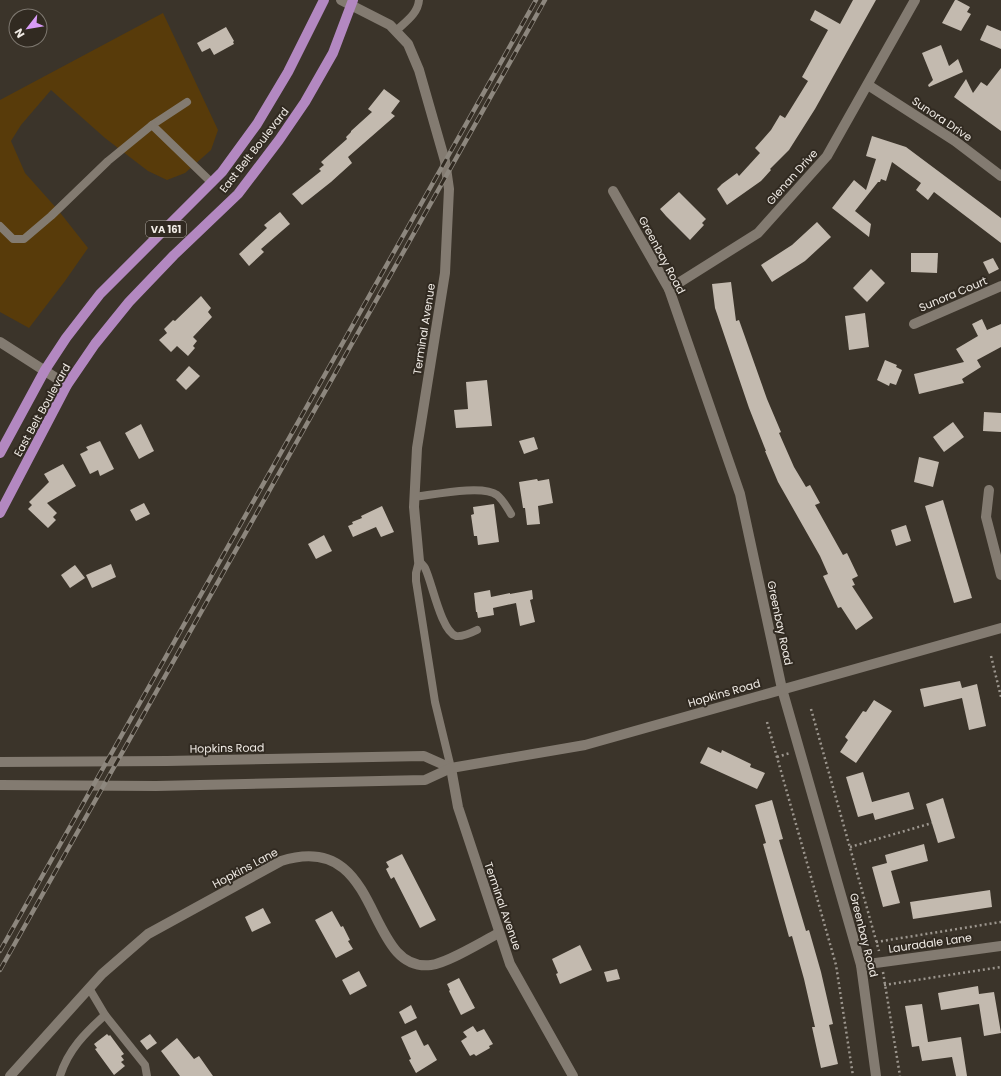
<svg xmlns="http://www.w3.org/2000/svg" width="1001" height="1076" font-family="Poppins,sans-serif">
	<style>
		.green { fill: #583b0a }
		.building { fill: #c3baaf }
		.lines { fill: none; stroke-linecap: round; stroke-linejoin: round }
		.path { stroke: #9c968e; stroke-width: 2.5; stroke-dasharray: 2 3; stroke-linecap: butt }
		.lane { stroke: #837b71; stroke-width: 8 }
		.street { stroke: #837b71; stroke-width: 10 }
		.secondary { stroke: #837b71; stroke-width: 10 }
		.primary { stroke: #b388c1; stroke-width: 10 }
		.rail-casing { stroke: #8d877e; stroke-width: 4.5 }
		.rail { stroke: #312a21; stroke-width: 3; stroke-dasharray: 9; stroke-linecap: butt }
		.labels { text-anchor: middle; stroke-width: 4; stroke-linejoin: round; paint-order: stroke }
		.shield { fill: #312a21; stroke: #b7b1aa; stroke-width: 1 }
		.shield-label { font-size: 10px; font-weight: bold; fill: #f0ebe5 }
		.street-label { font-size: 11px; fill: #f0ebe5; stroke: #312a21 }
	</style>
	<rect width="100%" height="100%" fill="#3b342a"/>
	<!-- green -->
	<path class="green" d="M163,13L218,130L211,150L185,173L167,180L148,171L105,138L51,90L21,125L11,141L25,173L58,210L88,248L65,281L29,328L0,312V100Z"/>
	<!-- building -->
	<g class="building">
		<path d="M853,0H876L815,109L789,150L770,169L771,170L761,181L727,205L717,189L722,184L737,173L739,176L760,153L755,148L771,130L780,115L785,118L808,81L802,77L828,30L810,20L815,10L840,24Z"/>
		<path d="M955,0H957L970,7L967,12L971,14L961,31L942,23Z"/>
		<path d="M987,25L1001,31V49L980,40Z"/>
		<path d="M226,27L234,41L233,42L234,44L214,55L210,48L202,52L197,43Z"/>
		<path d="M941,45L949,66L958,59L963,72L929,87L928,85L933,80L922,53Z"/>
		<path d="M1001,68V131L954,97L966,79L973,93L981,82L987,86Z"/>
		<path d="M384,89L400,101L391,113L395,116L348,157L352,163L331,182L302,205L292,194L321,171L319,169L324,165L321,162L347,139L346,137L351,132V131L372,112L368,109Z"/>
		<path d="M872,136L906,147L1001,218V243L934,192L928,200L916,190L921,183L892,162L886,181L881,179L880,182H878L855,211L871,224L869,237L832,208L854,180L866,190L876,159L866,156Z"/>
		<path d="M679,192L706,219L702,223L704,225L690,240L666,216L660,209Z"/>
		<path d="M280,212L290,224L261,249L264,252L249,266L239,254L267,228L264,225Z"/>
		<path d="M817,222L831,237L805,261L772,282L761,265L792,245Z"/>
		<path d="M911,253H938L937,273L911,272Z"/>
		<path d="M993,258L999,269L989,274L983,262Z"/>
		<path d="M871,269L885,283L867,302L853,288Z"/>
		<path d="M731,282L736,321L739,320L767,399L781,432L779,433L794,467L806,487L810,485L820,503L815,505L843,555L847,553L858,576L852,579L855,585L852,586L873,618L856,630L841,607L838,608L823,576L828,574L820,556L778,482L765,451H766L749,408L715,308L712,284Z"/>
		<path d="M201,296L211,308L208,312L212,317L193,337L197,341L193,346L195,348L188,356L177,346L171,352L159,340L167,333L164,329L173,320L175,321Z"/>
		<path d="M865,313L869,347L849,350L845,316Z"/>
		<path d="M982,319L987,330L1001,324V347L977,360L981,367L962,379L964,383L919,394L914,374L964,362L956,349L978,336L972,324Z"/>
		<path d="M885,360L897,365L896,367L902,370L896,385L890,383L889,386L877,380Z"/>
		<path d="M189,366L200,376L186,390L176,380Z"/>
		<path d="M487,380L492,426L456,428L454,410L468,409L466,382Z"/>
		<path d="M984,412L1001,413V432L983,431Z"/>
		<path d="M953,422L964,437L944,452L933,437Z"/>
		<path d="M141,424L154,451L139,459L125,433Z"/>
		<path d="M534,437L538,449L524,454L519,441Z"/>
		<path d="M100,441L114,469L100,476L98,470L90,474L80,454L88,450L86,447Z"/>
		<path d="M919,457L939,462L933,487L914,482Z"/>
		<path d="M63,464L76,486L47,503L57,513L53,517L56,520L48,528L28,509L32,505L29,502L49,482L44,474Z"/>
		<path d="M537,479L538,481L549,479L553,503L538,506L540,524L527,525L525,508H523L519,482Z"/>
		<path d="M943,500L972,598L954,603L925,506Z"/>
		<path d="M144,503L150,514L136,521L130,510Z"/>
		<path d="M494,504L499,542L478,545L477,536H474L471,515L474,514L473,507Z"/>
		<path d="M382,506L394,532L381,537L376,527L353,537L348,526L353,524L352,522L362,518L361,516Z"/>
		<path d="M906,525L911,541L896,546L891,530Z"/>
		<path d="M324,535L332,551L316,559L308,544Z"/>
		<path d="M111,564L116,577L92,588L86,575Z"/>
		<path d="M75,565L85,578L70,588L61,575Z"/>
		<path d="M490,590L491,597L510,593V594L532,590L533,599L530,600L535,622L520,626L516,603L493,608L494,615L478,618L477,612H476L474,593Z"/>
		<path d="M960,681L962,688L977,684L986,726L969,730L962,698L924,707L920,689Z"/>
		<path d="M874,700L892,711L856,763L840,752L848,740L845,737L863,711L866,712Z"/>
		<path d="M708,747L721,753L722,750L751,764L750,767L765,773L757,789L700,763Z"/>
		<path d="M863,772L872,802L909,792L914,809L875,820L873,813L858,817L846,777Z"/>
		<path d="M943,798L955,838L938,843L926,804Z"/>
		<path d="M772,800L783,839L779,840L806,931L809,930L821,972L833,1024L829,1025L838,1064L821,1068L812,1027H815L804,979L792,936L789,937L778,898L763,844L766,843L755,805Z"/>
		<path d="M924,844L928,861L891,871L900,903L883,907L872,867L887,863L885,855Z"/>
		<path d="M402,854L436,920L420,928L394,877L391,879L386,869L389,867L386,862Z"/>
		<path d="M990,890L992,907L913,919L910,902Z"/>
		<path d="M263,908L271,923L252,932L245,917Z"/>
		<path d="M332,911L341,927L343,926L350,940L348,941L353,949L336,958L315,920Z"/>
		<path d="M580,945L592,970L560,984L556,974L558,973L552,959Z"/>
		<path d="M617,969L620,979L607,982L604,972Z"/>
		<path d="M359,971L367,986L350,995L342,980Z"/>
		<path d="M459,978L475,1008L461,1015L449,991L450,990L447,984Z"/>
		<path d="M978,986L979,994L994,992L1001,1033L984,1036L979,1004L941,1010L938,993Z"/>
		<path d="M922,1004L928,1042L961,1037L967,1076H956L952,1057L922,1061L919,1046L912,1047L905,1006Z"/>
		<path d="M411,1005L417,1018L405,1024L399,1012Z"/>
		<path d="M473,1026L477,1032L484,1029L493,1044L489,1046L490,1048L476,1056L474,1054L470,1056L461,1041L467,1037L463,1032Z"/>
		<path d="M416,1030L424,1046L428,1044L437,1060L416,1073L409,1060L411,1059L401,1037Z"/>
		<path d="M107,1034L109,1036L110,1035L124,1054L121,1056L124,1060L121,1062L125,1066L114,1075L95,1049L97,1048L94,1044Z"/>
		<path d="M150,1034L157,1043L147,1050L140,1041Z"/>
		<path d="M177,1038L194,1059L199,1056L213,1076H180L161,1051Z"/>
	</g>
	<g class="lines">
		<!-- path -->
		<g class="path">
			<path d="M991,656L1001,697"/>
			<path d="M811,709L879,951"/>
			<path d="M767,722L836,965L853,1076"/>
			<path d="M777,757L790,753"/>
			<path d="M850,847L932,823"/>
			<path d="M876,942L1001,922"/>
			<path d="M883,972L900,1076"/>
			<path d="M884,985L1001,967"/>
		</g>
		<!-- lane -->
		<g class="lane">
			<path d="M396,31C405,22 418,14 419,0"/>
			<path d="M152,125L187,102"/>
			<path d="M0,226L13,239H24L51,216L108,161L152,125L212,183"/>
			<path d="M414,497C432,495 483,484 497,495C503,500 507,507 511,514"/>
			<path d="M419,561L416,573V581L435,702L451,768"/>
			<path d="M419,561C421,563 424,566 425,568C432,582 441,631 456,636C463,637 471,633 477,630"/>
			<path d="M89,988L105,1015L145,1065L147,1076"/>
			<path d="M60,1076C68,1050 85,1033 105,1015"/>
		</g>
		<!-- street -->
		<g class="street">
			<path d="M341,0L390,25L408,44L419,70L445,161L449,189L445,273L417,448L414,507L419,561"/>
			<path d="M868,85L955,141L1001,176"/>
			<path d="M613,191L669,289L740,494L782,689L861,965L876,1076"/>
			<path d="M669,289L758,233L827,156L915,0"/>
			<path d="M914,324L1001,286"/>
			<path d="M0,342L67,385"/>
			<path d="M989,490L986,517L1001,575"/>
			<path d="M861,965L1001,946"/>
			<path d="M10,1076L102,974L148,934L281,861C384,828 363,973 431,965C448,963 483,941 499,933"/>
		</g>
		<!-- secondary -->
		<g class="secondary">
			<path d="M0,762L167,761L424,756L451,768"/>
			<path d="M451,768L458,807L510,964L573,1076"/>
			<path d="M0,785L156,786L425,780L451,768L585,745L1001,628"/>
		</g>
		<!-- primary -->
		<g class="primary">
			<path d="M0,453L45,370L66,338L100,294L222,172L257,124L288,72L324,0"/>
			<path d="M0,513L67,385L95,344L129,302L174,255L238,194L279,140L305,102L333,53L353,0"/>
		</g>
		<defs>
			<g id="rail">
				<path d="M0,951L536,0"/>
				<path d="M0,970L545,0"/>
			</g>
		</defs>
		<!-- rail casing -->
		<use href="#rail" class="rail-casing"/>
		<!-- rail -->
		<use href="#rail" class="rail"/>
	</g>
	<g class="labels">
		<!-- shield labels -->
		<rect class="shield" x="146" y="221" width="40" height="16" rx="3"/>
		<g class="shield-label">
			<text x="166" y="233">VA 161</text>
		</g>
		<!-- street labels -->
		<g class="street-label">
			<text transform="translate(942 119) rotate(34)" y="4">Sunora Drive</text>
			<text transform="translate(254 150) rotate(-52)" y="4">East Belt Boulevard</text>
			<text transform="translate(792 177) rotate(-48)" y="4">Glenan Drive</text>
			<text transform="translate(662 255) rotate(62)" y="4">Greenbay Road</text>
			<text transform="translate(953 294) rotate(-23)" y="4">Sunora Court</text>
			<text transform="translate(424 329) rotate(-81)" y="4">Terminal Avenue</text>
			<text transform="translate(42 410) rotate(-61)" y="4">East Belt Boulevard</text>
			<text transform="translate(780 623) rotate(78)" y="4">Greenbay Road</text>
			<text transform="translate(724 693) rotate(-16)" y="4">Hopkins Road</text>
			<text transform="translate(227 748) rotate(-1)" y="4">Hopkins Road</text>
			<text transform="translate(245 868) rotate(-28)" y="4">Hopkins Lane</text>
			<text transform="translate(503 906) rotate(71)" y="4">Terminal Avenue</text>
			<text transform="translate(864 935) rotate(76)" y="4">Greenbay Road</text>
			<text transform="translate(930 943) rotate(-8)" y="4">Lauradale Lane</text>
		</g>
	</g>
	<!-- north arrow -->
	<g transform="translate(28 28) rotate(239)"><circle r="19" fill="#312a21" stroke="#7d776f"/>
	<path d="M0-3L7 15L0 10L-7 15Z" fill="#d89bf8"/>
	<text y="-6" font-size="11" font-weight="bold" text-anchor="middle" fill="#f0ebe5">N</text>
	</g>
</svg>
